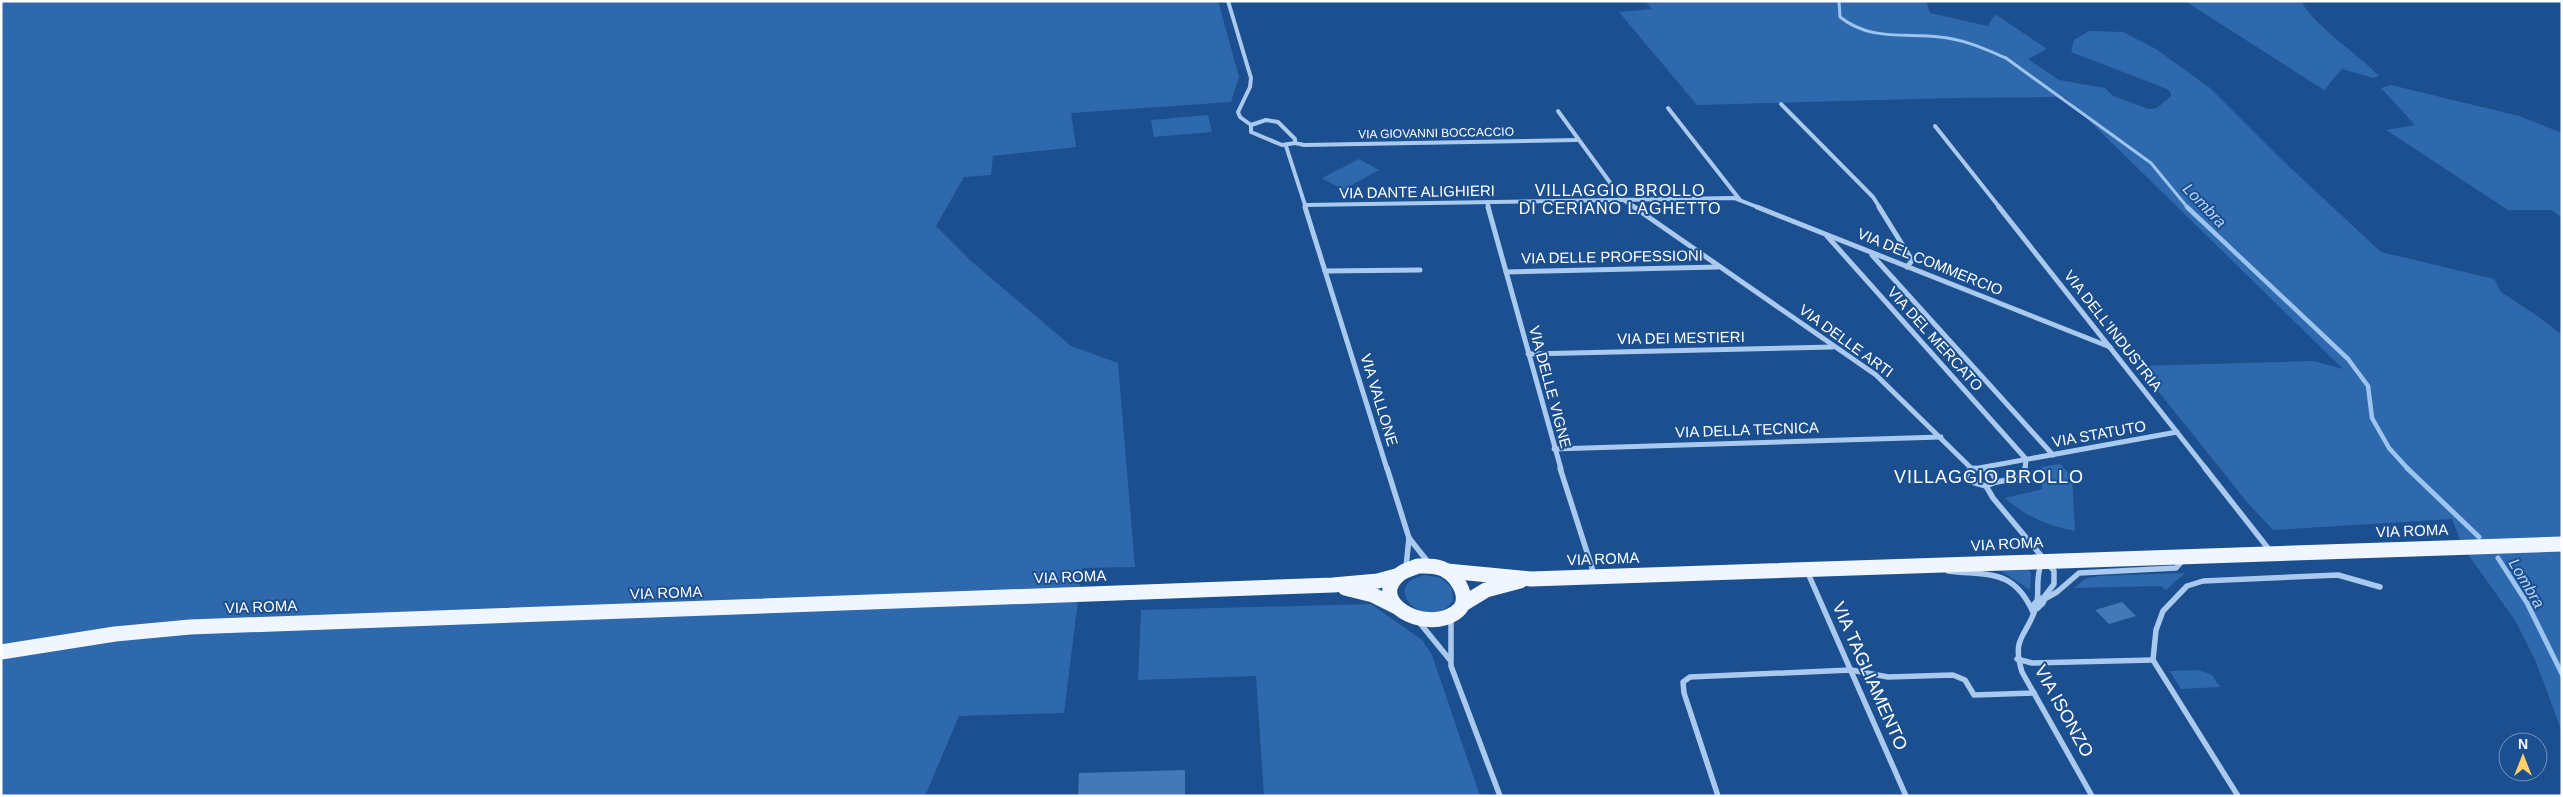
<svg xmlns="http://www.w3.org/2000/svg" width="2563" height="797" font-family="Helvetica,sans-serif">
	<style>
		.green { fill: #2e69ad }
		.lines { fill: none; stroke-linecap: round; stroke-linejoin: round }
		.stream-far2 { stroke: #9cc4f0; stroke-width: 3 }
		.stream-far1 { stroke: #9cc4f0; stroke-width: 4.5 }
		.stream { stroke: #9cc4f0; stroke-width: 5 }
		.building { fill: #4478b7 }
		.minor-far2 { stroke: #a9c9ee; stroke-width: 4 }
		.minor-far1 { stroke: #a9c9ee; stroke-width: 5 }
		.minor { stroke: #a9c9ee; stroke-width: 5.5 }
		.tertiary { stroke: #a9c9ee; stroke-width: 11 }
		.primary { stroke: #f0f6ff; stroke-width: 15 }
		.labels { text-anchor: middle; stroke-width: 4; stroke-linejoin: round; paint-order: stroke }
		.far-street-label { font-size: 12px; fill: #fff; stroke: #1b4f8f }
		.street-label { font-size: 15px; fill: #fff; stroke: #1b4f8f }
		.neighbourhood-label { font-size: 16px; letter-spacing: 1px; fill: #fff; stroke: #1b4f8f }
		.water-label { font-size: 16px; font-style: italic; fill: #b5d3f5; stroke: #1b4f8f }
		.quarter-label { font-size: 18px; letter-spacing: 1px; fill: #fff; stroke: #1b4f8f }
		.near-street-label { font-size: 18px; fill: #fff; stroke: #1b4f8f }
	</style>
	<rect width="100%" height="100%" fill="#1b4f8f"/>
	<!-- green -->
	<g class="green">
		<path d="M1,1H1218L1239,77L1231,102L1071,113L1076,147L993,156L991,175L964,177L936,226L971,261L1071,346L1118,363L1135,567L1082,568L1064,713L959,716L925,796H1Z"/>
		<path d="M1645,1H1926L1930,13L1988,26L1995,14L2047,49L2028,59L2059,80L2105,88L2113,96L2149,109L2157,108L2171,96V93L2167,89L2071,52L2074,40L2089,31L2123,32L2156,49L2210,88L2281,159L2381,252L2494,279L2501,292L2536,315L2562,335V732L2536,662L2516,622L2463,547L2452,519L2273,530L2247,502L2138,366L2314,361L2343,369L2065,97L1954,98L1697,105L1619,12L1652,9Z"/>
		<path d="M2185,1H2312L2302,3C2318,29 2356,52 2379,76L2373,78L2342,69L2324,90Z"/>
		<path d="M2391,85L2519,116L2562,133V218L2552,210H2508L2386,130L2415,125L2381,88Z"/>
		<path d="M1208,115L1212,132L1154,137L1151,120Z"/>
		<path d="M1359,159L1379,170L1343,190L1322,178Z"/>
		<path d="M2060,464L2072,477L2075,531C2048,526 2025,516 2005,498L2042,489L2041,467Z"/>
		<path d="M2028,570L2031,573L2030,590L2001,571Z"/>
		<path d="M2185,573L2166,590L2161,586L2074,588L2085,579L2099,576Z"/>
		<path d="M1425,575L1441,578L1452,588L1453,601C1428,636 1376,585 1425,575Z"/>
		<path d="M1371,604L1422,640L1432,655L1480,796H1264L1256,676L1138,680L1141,610Z"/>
		<path d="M2198,670L2212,675L2220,687L2181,689L2170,671Z"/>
	</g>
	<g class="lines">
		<!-- stream-far2 -->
		<path class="stream-far2" d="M1839,1L1840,17C1870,41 1904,33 1940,37C1963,39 1985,49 2006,58L2151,163L2188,208"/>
		<!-- stream-far1 -->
		<path class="stream-far1" d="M2187,207L2348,359L2368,386L2372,418L2389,448L2408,469"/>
		<!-- stream -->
		<g class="stream">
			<path d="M2407,468L2479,537"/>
			<path d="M2498,558L2527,603L2562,674"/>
		</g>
	</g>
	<!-- building -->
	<g class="building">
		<path d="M2122,602L2136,616L2109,624L2095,610Z"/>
		<path d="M1185,770V796H1078L1079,773Z"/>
	</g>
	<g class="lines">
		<!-- minor-far2 -->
		<g class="minor-far2">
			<path d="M1228,1L1251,78L1250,87L1238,112L1240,117L1251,125"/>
			<path d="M1781,104L1873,197L1880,208"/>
			<path d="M1668,108L1740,200"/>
			<path d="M1558,111L1622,199L1636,208"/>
			<path d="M1266,120L1278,122L1295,139V143L1282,145L1251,132V125Z"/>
			<path d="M1935,126L2000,208"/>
			<path d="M1295,143L1304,145L1577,140"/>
			<path d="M1286,146L1306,208"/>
			<path d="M1487,202L1489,208"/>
			<path d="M1305,205L1734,198L1760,208"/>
		</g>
		<!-- minor-far1 -->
		<g class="minor-far1">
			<path d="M1305,207L1387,469"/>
			<path d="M1488,207L1561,469"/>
			<path d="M1634,207L1876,375L1971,468"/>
			<path d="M1757,207L2110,347"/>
			<path d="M1879,207L1910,257L1911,262L1907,267"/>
			<path d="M1999,207L2206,469"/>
			<path d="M1827,236L2026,459"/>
			<path d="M1872,255L2053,455"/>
			<path d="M1325,271L1420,270"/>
			<path d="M1506,272L1718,267"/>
			<path d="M1528,354L1833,347"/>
			<path d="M1554,449L1941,437"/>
			<path d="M1979,468L2177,432"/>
			<path d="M1970,469L1975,468L1986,469"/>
			<path d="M2025,469L2026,459"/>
		</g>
		<!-- minor -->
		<g class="minor">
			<path d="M1387,468L1409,538L1428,562"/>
			<path d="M1560,468L1594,574"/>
			<path d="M1971,468L1966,473L1972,482L1986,486L1996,482L1993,474L1983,468"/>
			<path d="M2205,468L2271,552"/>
			<path d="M1996,482L2025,477V468"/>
			<path d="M1986,486L1993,498L2054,571V584L2041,601"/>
			<path d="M2041,565C2035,579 2040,593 2036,607C2027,637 2011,636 2022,672L2092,796"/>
			<path d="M1406,567L1409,538"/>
			<path d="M1807,571L1906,796"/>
			<path d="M1948,571C1989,576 2013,568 2033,612"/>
			<path d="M2041,601L2057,592L2079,573L2176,568L2183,560"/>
			<path d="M1451,618V666L1500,796"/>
			<path d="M1419,622L1450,660"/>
			<path d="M2017,659L2032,663L2153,660"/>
			<path d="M1718,796L1684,693L1683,682L1690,677L1851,670L1888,677L1953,675L1965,680L1974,695L2034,693"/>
			<path d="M2238,796L2153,660L2156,630L2163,611L2187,586L2203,581L2338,575L2380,587"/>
		</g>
		<!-- tertiary -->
		<path class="tertiary" d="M2036,606L2041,601"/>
		<!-- primary -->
		<g class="primary">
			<path d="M1418,566C1427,566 1437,565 1445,570C1459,578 1473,602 1455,613C1424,634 1366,601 1400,574C1405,570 1413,568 1418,566Z"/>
			<path d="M1447,571L1531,579L2562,544"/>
			<path d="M1345,588L1373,595L1395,606"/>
			<path d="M1463,604L1486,590L1520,581"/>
			<path d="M1,652L115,634L190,627L1333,585L1378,581L1396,576"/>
		</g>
	</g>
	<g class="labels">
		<!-- far-street labels -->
		<g class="far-street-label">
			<text transform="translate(1436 133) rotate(-1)" y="4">VIA GIOVANNI BOCCACCIO</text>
		</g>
		<!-- street labels -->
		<g class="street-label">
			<text transform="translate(1417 192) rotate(-1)" y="5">VIA DANTE ALIGHIERI</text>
			<text transform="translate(1612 257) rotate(-1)" y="5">VIA DELLE PROFESSIONI</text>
			<text transform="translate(1930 262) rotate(22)" y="5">VIA DEL COMMERCIO</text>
			<text transform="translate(2113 331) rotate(52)" y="5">VIA DELL'INDUSTRIA</text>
			<text transform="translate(1681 338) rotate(-1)" y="5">VIA DEI MESTIERI</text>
			<text transform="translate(1935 339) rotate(48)" y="5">VIA DEL MERCATO</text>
			<text transform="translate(1846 341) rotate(36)" y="5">VIA DELLE ARTI</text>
			<text transform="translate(1550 387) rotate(75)" y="5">VIA DELLE VIGNE</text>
			<text transform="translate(1379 400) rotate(73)" y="5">VIA VALLONE</text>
			<text transform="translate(1747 430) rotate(-2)" y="5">VIA DELLA TECNICA</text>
			<text transform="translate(2099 434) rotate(-10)" y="5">VIA STATUTO</text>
			<text transform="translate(2412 531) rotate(-2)" y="5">VIA ROMA</text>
			<text transform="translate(2007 544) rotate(-3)" y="5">VIA ROMA</text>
			<text transform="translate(1603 559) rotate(-2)" y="5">VIA ROMA</text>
			<text transform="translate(1070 577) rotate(-2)" y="5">VIA ROMA</text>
			<text transform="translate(666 593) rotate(-2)" y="5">VIA ROMA</text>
			<text transform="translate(261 607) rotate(-2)" y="5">VIA ROMA</text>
		</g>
		<!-- neighbourhood labels -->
		<g class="neighbourhood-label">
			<text x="1620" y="196">VILLAGGIO BROLLO<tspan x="1620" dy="18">DI CERIANO LAGHETTO</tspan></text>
		</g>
		<!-- water labels -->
		<g class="water-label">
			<text transform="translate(2205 205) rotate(46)" y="6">Lombra</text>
			<text transform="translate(2527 583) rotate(59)" y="6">Lombra</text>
		</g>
		<!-- quarter labels -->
		<g class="quarter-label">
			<text x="1989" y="483">VILLAGGIO BROLLO</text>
		</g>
		<!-- near-street labels -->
		<g class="near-street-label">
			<text transform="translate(1870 676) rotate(66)" y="6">VIA TAGLIAMENTO</text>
			<text transform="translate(2064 711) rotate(61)" y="6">VIA ISONZO</text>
		</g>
	</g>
	<!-- border -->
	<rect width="2563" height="797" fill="none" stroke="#ffffff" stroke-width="5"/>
	<!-- north arrow -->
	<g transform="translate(2523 757)"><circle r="24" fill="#1b4f8f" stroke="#7695bc"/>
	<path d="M0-4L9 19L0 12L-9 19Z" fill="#ffd166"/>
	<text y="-8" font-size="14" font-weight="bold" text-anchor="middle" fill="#ffffff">N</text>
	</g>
</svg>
